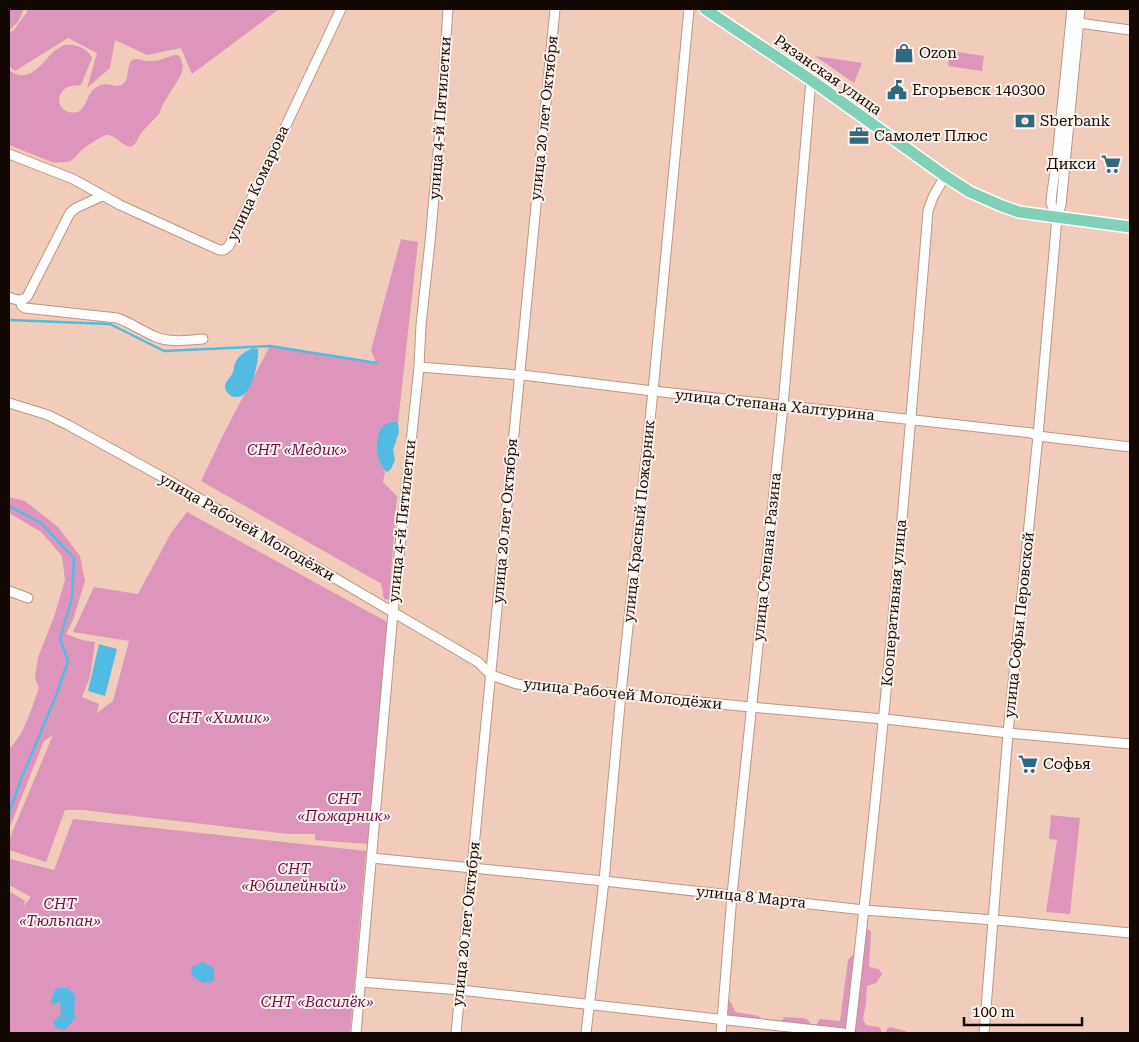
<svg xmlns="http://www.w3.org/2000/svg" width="1139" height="1042" font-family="'Roboto Serif',serif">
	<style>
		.green { fill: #dd95bb }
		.water { fill: #51bbe3 }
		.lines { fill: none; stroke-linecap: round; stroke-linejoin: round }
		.stream { stroke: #51bbe3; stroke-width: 2.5 }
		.minor-casing { stroke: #ba9685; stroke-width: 11 }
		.major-casing { stroke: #fff; stroke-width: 14 }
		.minor { stroke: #fff; stroke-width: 9 }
		.major { stroke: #80d1b8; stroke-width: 11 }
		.labels { text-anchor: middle; stroke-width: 4; stroke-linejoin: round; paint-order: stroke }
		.poi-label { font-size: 15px; fill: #140804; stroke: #fff3ed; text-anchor: start }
		.street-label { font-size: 15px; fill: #140804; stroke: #fff3ed }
		.park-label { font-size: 15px; font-style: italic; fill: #6e0c4d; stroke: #fff3ed }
	</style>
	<rect width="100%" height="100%" fill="#f2ccba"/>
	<!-- green -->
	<g class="green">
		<path d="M9,9H24L18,22L9,31Z"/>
		<path d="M27,9H279L192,74L181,48L147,55L115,40L110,68L87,88L97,53L68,38L15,71L9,66V32L13,31L27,12Z"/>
		<path d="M64,45C76,44 87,48 92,58L81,85C76,86 70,85 66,88C56,94 57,109 69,112C87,116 84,98 94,89C107,78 115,90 123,84C129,80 127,68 130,63C131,60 133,59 136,59C140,59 144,61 148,61C156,62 166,58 174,55H177L180,57L183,66L181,75L163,104L159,114L141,133L136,143L131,147C121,146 117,135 107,135C102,135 87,146 83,149C79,152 76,157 72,160C67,163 58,163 52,162L9,145V70C29,85 41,64 54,51C57,49 61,47 64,45Z"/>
		<path d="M950,51L984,56L982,71L948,66Z"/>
		<path d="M815,56L862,63L854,83Z"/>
		<path d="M401,239L418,242L398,423L397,422C376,422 374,445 379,461C380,464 383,468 385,472L383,482L397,496L389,600L384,599L381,583L373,579L201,481L224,433L270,346L376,363L371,350Z"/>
		<path d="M9,497L25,501L58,527L80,556L85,581L73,620L66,634L82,640L95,642L90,677L82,697L99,704L97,713L113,701L129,641L73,632L94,587L138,594L171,533L187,512L387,622L368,844L315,840V834H288L83,810H65L46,862L9,850V840L53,735L44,741L9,829V749C25,734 31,709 39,688L35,678L38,657L54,617L65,580L62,556L41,532L9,513Z"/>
		<path d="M1051,815L1080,818L1070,914L1046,912L1057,840L1049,839Z"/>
		<path d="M73,819L366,851L350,1033H9V891L25,901L24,906L31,897L9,885V863L10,859L54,870Z"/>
		<path d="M868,929L871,932L869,967L879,969L882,974L876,983L867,986L866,1003L863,1019L866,1025L879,1027L881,1029V1032L879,1033H856L848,1029L842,1031L817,1027V1023L820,1019L840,1021L848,960C851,956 854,955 857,951C862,945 862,935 868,929Z"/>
		<path d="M728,1000C733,1003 732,1008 736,1012L759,1016L761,1020L726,1019L725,1001Z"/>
		<path d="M785,1017L803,1018L808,1020L811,1024L808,1028L783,1024L782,1021L783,1018Z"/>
		<path d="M890,1027L906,1031L907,1033H887L886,1030Z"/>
	</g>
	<!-- water -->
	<g class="water">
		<path d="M253,348L258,349C259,360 253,389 243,395C239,398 235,397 231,396C218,385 229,382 233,372C235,366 233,369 235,364C237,356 246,351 253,348Z"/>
		<path d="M392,422H397L398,423L399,432L393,450L395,460L391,469L387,472C375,464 373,435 384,425C387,423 389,423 392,422Z"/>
		<path d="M99,644L117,649L105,696L88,691Z"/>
		<path d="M202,962L214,968V981C203,985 199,981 191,974L192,967Z"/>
		<path d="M57,988H68L75,995L74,1014L76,1017L65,1030L56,1028L53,1022L61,1014L60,1002L51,1004L53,994Z"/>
	</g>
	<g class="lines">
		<!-- stream -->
		<g class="stream">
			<path d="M9,320L110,324L164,351L270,346L377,363"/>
			<path d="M9,506L41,523L74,558L72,598L60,639L68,661L57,693L20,782L9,813"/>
		</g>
		<defs>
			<g id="minor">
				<path d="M1079,23L1130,30"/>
				<path d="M9,154L73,179L120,205L219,250H224L229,246L341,9"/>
				<path d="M1057,217L1051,203L1052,192L1057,158L1072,9"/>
				<path d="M9,297C15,300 21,302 27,297L70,213L76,208L102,196"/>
				<path d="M20,301L22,306L25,308L117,318C131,323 142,331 156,337C170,343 188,340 203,339"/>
				<path d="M419,367L531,376L653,391L1031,433L1038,436L1130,447"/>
				<path d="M9,403L48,415L68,425L166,479L478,662L491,675L517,684L751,707L894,720L1008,733L1130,744"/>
				<path d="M9,591L28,598"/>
				<path d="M372,858L604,881L864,910L1007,921L1130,933"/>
				<path d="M360,982L460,990L843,1033"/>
				<path d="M356,1033L393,612L419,367L421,325L430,242L440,130L448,9"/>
				<path d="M456,1033L555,9"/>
				<path d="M586,1033L604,881L621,693L653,391L689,9"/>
				<path d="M721,1033L732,895L783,406L811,80"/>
				<path d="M850,1033C882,760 906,485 928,211L933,197L945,176"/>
				<path d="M984,1033L1008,733L1038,436L1057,217L1061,205L1080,9"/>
			</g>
			<path id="major" d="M705,9L811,80L945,176L970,192L1002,206L1019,212L1130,227"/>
		</defs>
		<!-- minor casing -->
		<use href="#minor" class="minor-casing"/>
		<!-- major casing -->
		<use href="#major" class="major-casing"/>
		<!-- minor -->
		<use href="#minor" class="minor"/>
		<!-- major -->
		<use href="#major" class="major"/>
	</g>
	<!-- icons -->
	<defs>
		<symbol id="shop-bare" viewBox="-9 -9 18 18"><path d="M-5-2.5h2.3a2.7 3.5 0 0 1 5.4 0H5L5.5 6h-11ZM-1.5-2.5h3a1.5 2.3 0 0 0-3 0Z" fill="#2e6a82" stroke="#fff3ed" stroke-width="2.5" paint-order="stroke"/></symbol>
		<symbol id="civic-bare" viewBox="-9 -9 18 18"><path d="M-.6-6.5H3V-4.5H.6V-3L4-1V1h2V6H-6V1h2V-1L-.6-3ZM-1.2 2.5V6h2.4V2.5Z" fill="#2e6a82" stroke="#fff3ed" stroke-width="2.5" paint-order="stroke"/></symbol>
		<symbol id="bank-bare" viewBox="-9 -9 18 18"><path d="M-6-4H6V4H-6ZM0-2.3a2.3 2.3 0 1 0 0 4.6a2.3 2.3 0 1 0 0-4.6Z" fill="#2e6a82" stroke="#fff3ed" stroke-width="2.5" paint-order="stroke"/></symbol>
		<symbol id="office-bare" viewBox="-9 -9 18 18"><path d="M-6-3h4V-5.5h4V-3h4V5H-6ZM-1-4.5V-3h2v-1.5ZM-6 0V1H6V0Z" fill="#2e6a82" stroke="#fff3ed" stroke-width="2.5" paint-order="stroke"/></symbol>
		<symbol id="supermarket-bare" viewBox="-9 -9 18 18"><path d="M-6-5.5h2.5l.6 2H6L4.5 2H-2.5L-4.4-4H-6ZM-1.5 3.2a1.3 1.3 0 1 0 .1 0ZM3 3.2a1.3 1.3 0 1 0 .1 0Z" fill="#2e6a82" stroke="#fff3ed" stroke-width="2.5" paint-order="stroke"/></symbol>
	</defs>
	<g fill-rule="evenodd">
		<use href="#shop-bare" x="890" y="39" width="28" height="28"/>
		<use href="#civic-bare" x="883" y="76" width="28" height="28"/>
		<use href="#bank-bare" x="1011" y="107" width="28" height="28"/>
		<use href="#office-bare" x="845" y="122" width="28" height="28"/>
		<use href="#supermarket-bare" x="1097" y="150" width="28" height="28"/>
		<use href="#supermarket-bare" x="1014" y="750" width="28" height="28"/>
	</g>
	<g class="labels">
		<!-- poi labels -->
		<g class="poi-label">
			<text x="919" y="58">Ozon</text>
			<text x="912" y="95">Егорьевск 140300</text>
			<text x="1040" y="126">Sberbank</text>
			<text x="874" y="141">Самолет Плюс</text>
			<text x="1096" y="169" text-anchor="end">Дикси</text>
			<text x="1043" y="769">Софья</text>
		</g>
		<!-- street labels -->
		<g class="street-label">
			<text transform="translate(828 75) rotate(35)" y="5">Рязанская улица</text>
			<text transform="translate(440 118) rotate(-86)" y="5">улица 4-й Пятилетки</text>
			<text transform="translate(544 118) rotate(-84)" y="5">улица 20 лет Октября</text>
			<text transform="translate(258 183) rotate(-65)" y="5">улица Комарова</text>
			<text transform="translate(775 405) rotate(6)" y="5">улица Степана Халтурина</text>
			<text transform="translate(402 521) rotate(-84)" y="5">улица 4-й Пятилетки</text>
			<text transform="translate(505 521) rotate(-85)" y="5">улица 20 лет Октября</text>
			<text transform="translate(639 521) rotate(-84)" y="5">улица Красный Пожарник</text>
			<text transform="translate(247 527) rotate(30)" y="5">улица Рабочей Молодёжи</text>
			<text transform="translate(767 557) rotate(-84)" y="5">улица Степана Разина</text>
			<text transform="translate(894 603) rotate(-85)" y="5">Кооперативная улица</text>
			<text transform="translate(1019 625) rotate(-84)" y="5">улица Софьи Перовской</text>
			<text transform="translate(623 694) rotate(6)" y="5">улица Рабочей Молодёжи</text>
			<text transform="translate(751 897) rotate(6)" y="5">улица 8 Марта</text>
			<text transform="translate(466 924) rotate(-84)" y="5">улица 20 лет Октября</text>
		</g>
		<!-- park labels -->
		<g class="park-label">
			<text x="297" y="455">СНТ «Медик»</text>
			<text x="219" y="723">СНТ «Химик»</text>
			<text x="344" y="804">СНТ<tspan x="344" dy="17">«Пожарник»</tspan></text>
			<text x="294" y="874">СНТ<tspan x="294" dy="17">«Юбилейный»</tspan></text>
			<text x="60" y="909">СНТ<tspan x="60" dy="17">«Тюльпан»</tspan></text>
			<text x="317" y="1007">СНТ «Василёк»</text>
		</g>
	</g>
	<!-- border -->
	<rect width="1139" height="1042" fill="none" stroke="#140804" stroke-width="20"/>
	<!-- scale -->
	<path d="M964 1017v8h118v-8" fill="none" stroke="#140804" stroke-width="2.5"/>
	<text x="972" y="1017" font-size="15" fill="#140804" stroke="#fff3ed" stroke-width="4" paint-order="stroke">100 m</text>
</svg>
